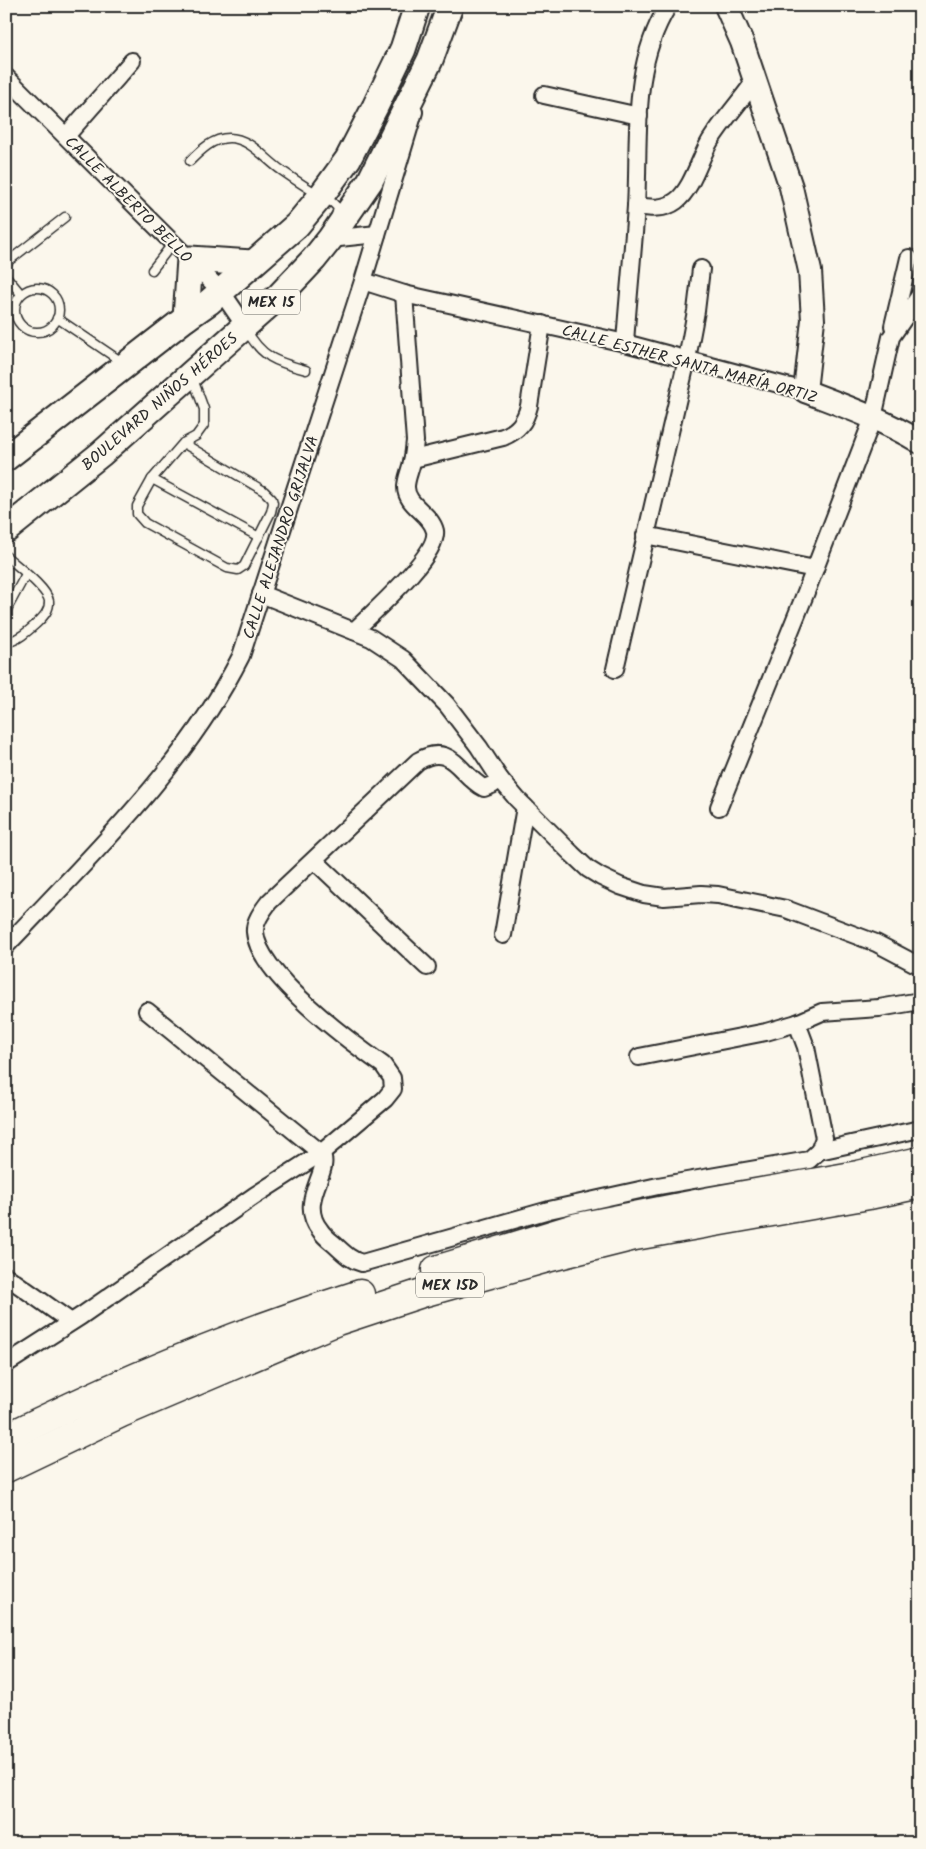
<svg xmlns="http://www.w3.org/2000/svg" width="926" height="1849" font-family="Kalam,sans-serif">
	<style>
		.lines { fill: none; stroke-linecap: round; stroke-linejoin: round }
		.lane-casing { stroke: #2b2b2b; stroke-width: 11 }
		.street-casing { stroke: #2b2b2b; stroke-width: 20 }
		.secondary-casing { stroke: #2b2b2b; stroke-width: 26 }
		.primary-casing { stroke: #2b2b2b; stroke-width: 29 }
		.highway-casing { stroke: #2b2b2b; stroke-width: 31 }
		.lane { stroke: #fbf7ec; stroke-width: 8 }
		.street { stroke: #fbf7ec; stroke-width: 16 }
		.secondary { stroke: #fbf7ec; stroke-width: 22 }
		.primary { stroke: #fbf7ec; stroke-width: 25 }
		.highway { stroke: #fbf7ec; stroke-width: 28 }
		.labels { text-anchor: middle; stroke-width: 4; stroke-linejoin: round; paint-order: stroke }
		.shield { fill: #fbf7ec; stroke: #696865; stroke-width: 1 }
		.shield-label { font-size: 15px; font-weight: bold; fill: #2b2b2b }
		.street-label { font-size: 16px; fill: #2b2b2b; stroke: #fbf7ec }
	</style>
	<rect width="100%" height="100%" fill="#fbf7ec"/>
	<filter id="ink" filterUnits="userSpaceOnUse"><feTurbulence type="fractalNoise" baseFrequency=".02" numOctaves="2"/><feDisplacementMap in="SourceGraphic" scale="10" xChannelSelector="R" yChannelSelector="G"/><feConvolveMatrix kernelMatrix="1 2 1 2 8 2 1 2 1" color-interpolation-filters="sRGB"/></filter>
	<g filter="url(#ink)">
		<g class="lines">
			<defs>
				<g id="lane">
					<path d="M190,161C201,150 213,138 229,138C250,138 265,159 281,170C298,182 315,193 333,203L338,208L336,216"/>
					<path d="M6,263L65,217"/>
					<path d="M152,270L173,243"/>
					<path d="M6,276L21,294"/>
					<circle cx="37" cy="310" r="22"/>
					<path d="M57,318L122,362"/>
					<path d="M246,329C261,357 276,362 306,370"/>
					<path d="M183,443L264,491L272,499L273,503L271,512L244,566L238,570L227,568L145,523L137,514V506L152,479L183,443L196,436L204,425V409L193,379"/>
					<path d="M152,479L259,537"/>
					<path d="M6,556C17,566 47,588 49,601C50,611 42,618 36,624C27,632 18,640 6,643"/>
					<path d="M6,611L26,574"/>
				</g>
				<g id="street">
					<path d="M6,77L221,291L245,326"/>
					<path d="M544,95L639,116"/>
					<path d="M66,136L132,61"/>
					<path d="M636,206C650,208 664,210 676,201C692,189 700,158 710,141C723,120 740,102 754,82"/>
					<path d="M330,239L377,234"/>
					<path d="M363,281L404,294L625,343L805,391"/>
					<path d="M893,326L909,258"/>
					<path d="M625,343C628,298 633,252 636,206C640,137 630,68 668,6"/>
					<path d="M413,459L503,437C518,431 525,422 529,406L542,324"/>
					<path d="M645,535L815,569"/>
					<path d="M261,594L371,638L403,659L447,705L479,747L500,779L517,799L572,854L588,869L601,877L620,886L644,894L664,897L701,894L718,895L786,909L876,943L914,963L920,964"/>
					<path d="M354,631C371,614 439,555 435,531C431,513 406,506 406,487C406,478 411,469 412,461C414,454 414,448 415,441L404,294"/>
					<path d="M615,669L687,359L696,311L701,269"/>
					<path d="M719,807L806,592L873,418L891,337L920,295"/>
					<path d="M314,860L427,967"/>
					<path d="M503,935L525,807"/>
					<path d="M6,946C91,856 185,767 241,656L363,281L414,112"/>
					<path d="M147,1011L321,1153C333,1171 296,1200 320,1230C323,1235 329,1240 334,1244C343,1252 350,1260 362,1263L549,1210L658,1186L809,1160L819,1151L824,1138L806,1047L797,1023L766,1032L639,1057"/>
					<path d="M797,1023L822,1012L879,1008L920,1001"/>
					<path d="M819,1151L920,1129"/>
					<path d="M6,1276L71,1322"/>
					<path d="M6,1364L81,1316L254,1196L321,1153L385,1099L393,1089L392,1078L383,1065C349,1041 258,974 255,932C254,921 263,910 269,902L418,761C452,741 459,775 484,788L492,785L500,779"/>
				</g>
				<path id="secondary" d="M726,6L742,42L791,187L810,271L813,320L805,391C844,406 884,420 920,442"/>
				<g id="primary">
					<path d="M186,318L190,259L252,263"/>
					<path d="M6,458L186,318L209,302L297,225L321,196L348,159L375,107L403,49L417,6"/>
					<path d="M6,530L102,453L280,295L314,259L330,239L370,181L430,60L450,6"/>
				</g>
				<g id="highway">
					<path d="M436,1270L578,1227L711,1201L858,1175L920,1161"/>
					<path d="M6,1438C120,1381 238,1332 360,1294"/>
					<path d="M6,1468L121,1413L337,1321L422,1293L547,1258L635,1236L869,1195L920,1184"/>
				</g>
			</defs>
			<!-- lane casing -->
			<use href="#lane" class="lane-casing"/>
			<!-- street casing -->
			<use href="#street" class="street-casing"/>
			<!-- secondary casing -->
			<use href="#secondary" class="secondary-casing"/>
			<!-- primary casing -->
			<use href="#primary" class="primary-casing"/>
			<!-- highway casing -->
			<use href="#highway" class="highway-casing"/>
			<!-- lane -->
			<use href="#lane" class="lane"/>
			<!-- street -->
			<use href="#street" class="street"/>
			<!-- secondary -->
			<use href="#secondary" class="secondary"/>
			<!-- primary -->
			<use href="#primary" class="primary"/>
			<!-- highway -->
			<use href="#highway" class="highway"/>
		</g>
	</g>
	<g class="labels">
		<!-- shield labels -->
		<g class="shield">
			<rect x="242" y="289.5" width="58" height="25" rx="4"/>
			<rect x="416" y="1272.5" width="68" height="25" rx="4"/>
		</g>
		<g class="shield-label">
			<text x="271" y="307">MEX 15</text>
			<text x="450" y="1290">MEX 15D</text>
		</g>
		<!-- street labels -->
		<g class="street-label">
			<text transform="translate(129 199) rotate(45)" y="6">CALLE ALBERTO BELLO</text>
			<text transform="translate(690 363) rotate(15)" y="6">CALLE ESTHER SANTA MARÍA ORTIZ</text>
			<text transform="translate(159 401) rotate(-41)" y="6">BOULEVARD NIÑOS HÉROES</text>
			<text transform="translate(280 537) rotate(-72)" y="6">CALLE ALEJANDRO GRIJALVA</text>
		</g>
	</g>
	<!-- margin -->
	<rect width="926" height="1849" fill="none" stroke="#fbf7ec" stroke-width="25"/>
	<rect x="12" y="12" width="901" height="1824" fill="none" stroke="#2b2b2b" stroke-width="2" filter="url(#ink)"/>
</svg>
